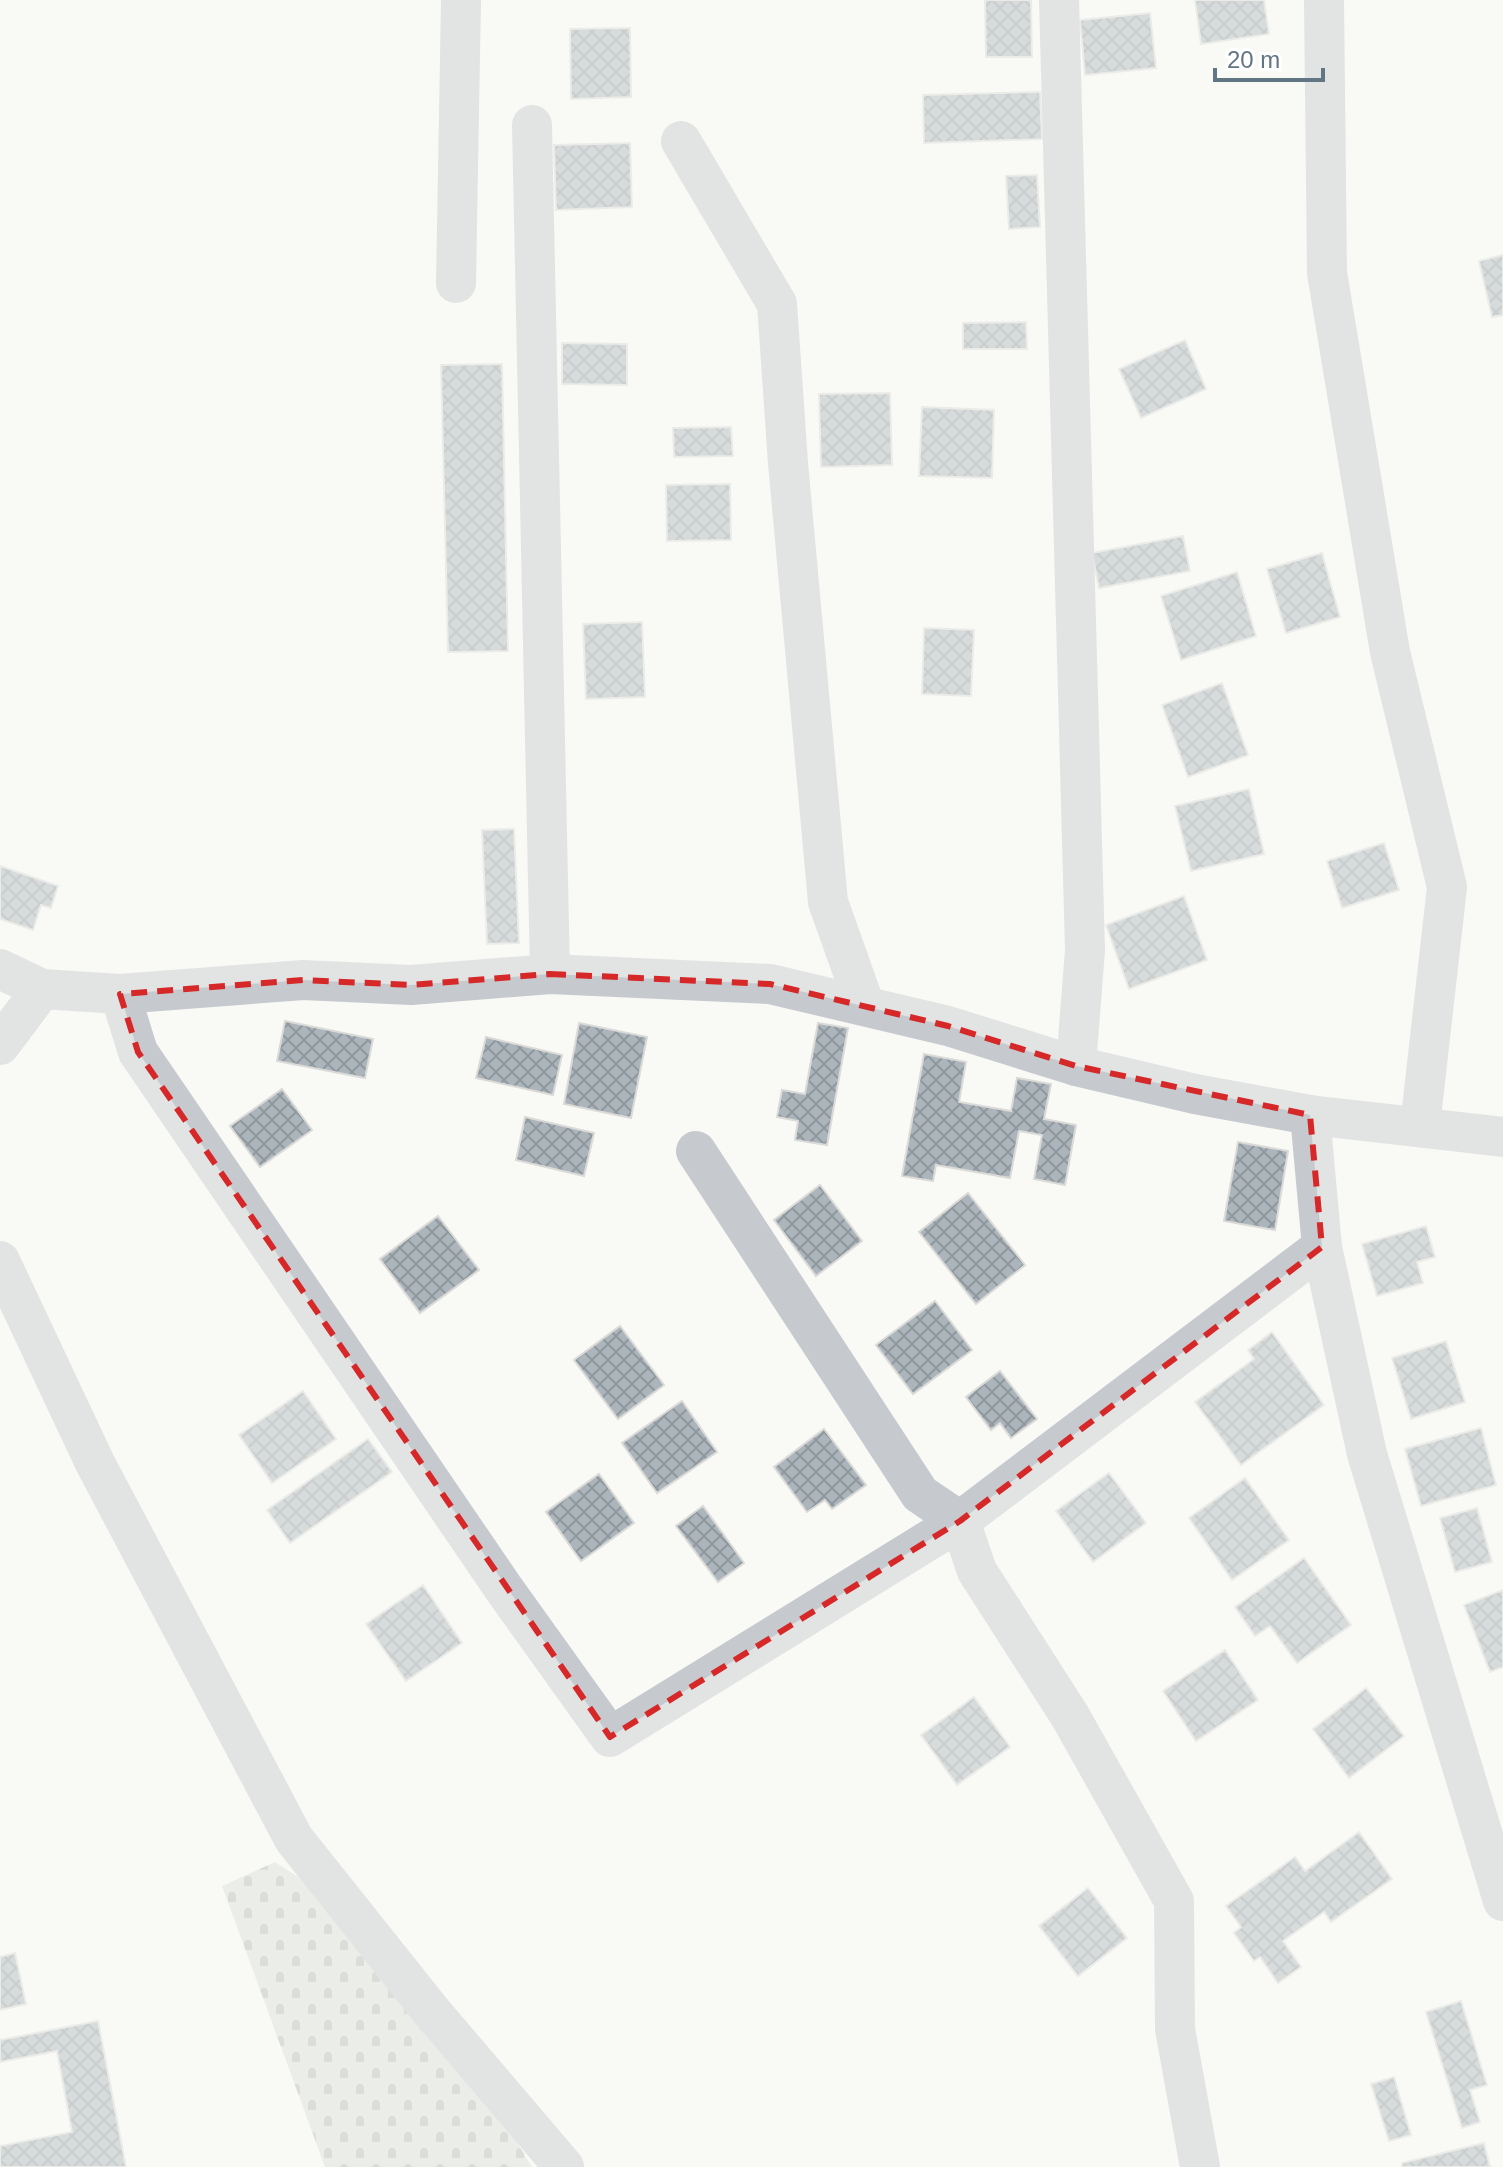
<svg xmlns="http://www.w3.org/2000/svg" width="1503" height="2167" font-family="Arial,sans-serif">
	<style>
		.cemetery { fill: url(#cemetery-stones) }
		.building { fill: url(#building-cross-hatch); stroke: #dadad8; stroke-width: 2 }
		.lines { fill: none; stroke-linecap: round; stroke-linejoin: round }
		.minor { stroke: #c6cace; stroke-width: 40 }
		.marked { fill: none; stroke: #d62828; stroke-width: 6; stroke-dasharray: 16 10; stroke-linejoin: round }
	</style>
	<defs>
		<pattern id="cemetery-stones" width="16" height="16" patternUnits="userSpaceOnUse" patternTransform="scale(2)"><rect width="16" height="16" fill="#dae1d7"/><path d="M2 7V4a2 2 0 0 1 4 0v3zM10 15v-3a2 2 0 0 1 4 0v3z" fill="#b4bbb4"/></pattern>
		<pattern id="building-cross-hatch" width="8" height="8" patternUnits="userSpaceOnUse" patternTransform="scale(2)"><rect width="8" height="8" fill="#acb5bb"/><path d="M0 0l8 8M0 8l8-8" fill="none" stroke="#8f989d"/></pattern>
	</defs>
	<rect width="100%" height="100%" fill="#f9f9f6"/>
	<!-- cemetery -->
	<path class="cemetery" d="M275,1862L322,1892L493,2103L532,2167H325L222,1886Z"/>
	<!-- building -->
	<g class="building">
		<path d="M985,0H1031L1032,57H986Z"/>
		<path d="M1195,0H1264L1269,34L1201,44Z"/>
		<path d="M1150,13L1156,68L1085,75L1080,20Z"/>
		<path d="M630,28L631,97L571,99L570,29Z"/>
		<path d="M1040,92L1042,139L924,143L923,95Z"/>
		<path d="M630,143L632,207L556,210L554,145Z"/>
		<path d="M1037,175L1040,227L1009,229L1006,176Z"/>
		<path d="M1503,255V315L1492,317L1479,261Z"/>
		<path d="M1026,322L1027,349H963V323Z"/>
		<path d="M1185,340L1206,389L1141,418L1119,369Z"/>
		<path d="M562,343L627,344V385L562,384Z"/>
		<path d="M502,364L508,651L448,652L441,365Z"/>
		<path d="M890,393L892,465L821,467L819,394Z"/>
		<path d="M922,407L994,410L992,478L919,476Z"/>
		<path d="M731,427L733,456L674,457L673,428Z"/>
		<path d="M730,484L731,540L667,541L666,485Z"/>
		<path d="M1183,536L1190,571L1099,588L1092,553Z"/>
		<path d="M1322,553L1340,617L1286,633L1267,569Z"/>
		<path d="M1237,572L1256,636L1181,660L1161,596Z"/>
		<path d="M642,622L645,697L586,699L583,624Z"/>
		<path d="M924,628L974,630L971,696L922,694Z"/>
		<path d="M1222,683L1248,755L1188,777L1162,705Z"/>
		<path d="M1249,789L1264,854L1191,871L1175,806Z"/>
		<path d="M514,829L519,943L487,944L482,830Z"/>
		<path d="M1384,843L1399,890L1342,908L1327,861Z"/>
		<path d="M0,866L58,886L51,908L41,905L33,930L0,919Z"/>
		<path d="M1184,896L1207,960L1129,989L1106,925Z"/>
		<path d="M285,1021L373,1039L365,1078L277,1061Z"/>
		<path d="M579,1023L647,1037L631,1118L564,1104Z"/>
		<path d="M818,1023L848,1028L827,1145L795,1140L798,1121L777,1117L782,1090L805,1094Z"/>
		<path d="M486,1037L562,1055L553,1095L476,1078Z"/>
		<path d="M924,1054L966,1062L959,1102L1011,1111L1017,1078L1051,1084L1044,1119L1076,1125L1065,1185L1034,1179L1042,1135L1019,1131L1010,1178L936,1165L933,1181L902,1176Z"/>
		<path d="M282,1089L312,1130L260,1167L230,1126Z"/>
		<path d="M525,1117L594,1133L584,1176L516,1160Z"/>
		<path d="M1238,1142L1288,1151L1275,1230L1224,1221Z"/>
		<path d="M820,1185L862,1241L816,1276L774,1220Z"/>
		<path d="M968,1193L1025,1265L976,1304L919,1232Z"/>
		<path d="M438,1216L479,1270L420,1313L380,1259Z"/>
		<path d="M1426,1226L1435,1257L1417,1262L1423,1283L1377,1296L1362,1244Z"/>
		<path d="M935,1301L972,1350L913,1394L876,1345Z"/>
		<path d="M620,1326L664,1385L618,1419L574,1360Z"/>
		<path d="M1272,1332L1324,1405L1241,1465L1195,1402L1254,1359L1248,1350Z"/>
		<path d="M1446,1341L1465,1402L1411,1419L1392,1358Z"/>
		<path d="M1000,1371L1037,1419L1011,1438L1000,1423L991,1430L966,1397Z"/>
		<path d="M303,1391L336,1439L272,1483L239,1435Z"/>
		<path d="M682,1401L717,1452L657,1493L622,1443Z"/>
		<path d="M1481,1428L1496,1485L1421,1506L1405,1449Z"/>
		<path d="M824,1429L866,1485L832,1509L825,1500L807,1512L774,1467Z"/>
		<path d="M368,1439L392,1472L290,1543L267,1510Z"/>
		<path d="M1109,1473L1146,1523L1093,1562L1056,1511Z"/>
		<path d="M599,1474L634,1523L581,1561L546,1512Z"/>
		<path d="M1245,1478L1289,1540L1232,1580L1189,1518Z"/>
		<path d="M703,1506L744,1563L718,1582L676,1526Z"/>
		<path d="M1477,1508L1492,1562L1455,1572L1440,1518Z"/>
		<path d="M1304,1558L1351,1625L1297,1663L1270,1626L1255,1636L1235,1607Z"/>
		<path d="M423,1585L462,1643L406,1681L366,1624Z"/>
		<path d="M1503,1590V1667L1490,1672L1464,1605Z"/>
		<path d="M1225,1650L1258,1700L1196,1741L1163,1691Z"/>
		<path d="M1366,1688L1404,1736L1349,1778L1313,1729Z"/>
		<path d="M974,1697L1010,1747L957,1785L921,1735Z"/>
		<path d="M1359,1832L1392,1879L1331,1922L1324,1912L1283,1941L1301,1967L1278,1983L1260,1957L1254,1961L1234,1933L1241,1927L1226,1906L1295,1857L1305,1871Z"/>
		<path d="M1088,1888L1127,1938L1078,1976L1039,1926Z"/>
		<path d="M15,1953L26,2004L0,2010V1957Z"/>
		<path d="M1461,2001L1487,2085L1470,2090L1480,2122L1462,2128L1426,2012Z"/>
		<path d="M98,2021L126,2167H0V2146L72,2132L57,2051L0,2062V2040Z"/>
		<path d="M1394,2077L1411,2135L1389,2141L1371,2084Z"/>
		<path d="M1484,2143L1490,2167H1402V2163Z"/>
	</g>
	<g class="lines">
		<!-- minor -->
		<g class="minor">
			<path d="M1059,0L1085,950L1076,1066"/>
			<path d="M1324,0L1327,273L1390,652L1447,887L1420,1126"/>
			<path d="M532,125L550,974"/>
			<path d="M681,141L777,304L788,463L828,902L865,1006"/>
			<path d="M456,283L461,0"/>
			<path d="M0,969L42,989L120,994L303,980L411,985L550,974L770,984L948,1026L1076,1066L1195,1094L1310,1115L1503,1137"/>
			<path d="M120,994L138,1052L504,1589L610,1737L960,1521L977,1571L1070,1716L1174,1901L1175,2029L1200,2167"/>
			<path d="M0,1045L42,989"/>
			<path d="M1310,1115L1322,1247L1367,1454L1503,1901"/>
			<path d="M696,1151L920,1494L960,1521L1322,1247"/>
			<path d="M0,1261L95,1463L294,1839L431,2011L564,2167"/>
		</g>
	</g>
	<!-- marked area -->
	<path d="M0 0H1503V2167H0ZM550,974L770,984L948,1026L1076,1066L1310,1115L1322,1247L960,1521L610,1737L138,1052L120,994L303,980L411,985Z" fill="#f9f9f6" fill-opacity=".55" fill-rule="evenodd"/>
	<path class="marked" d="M550,974L770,984L948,1026L1076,1066L1310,1115L1322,1247L960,1521L610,1737L138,1052L120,994L303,980L411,985Z"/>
	<!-- scale -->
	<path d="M1215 68v12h108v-12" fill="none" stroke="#627583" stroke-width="4"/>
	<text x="1227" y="68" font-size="24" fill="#627583" stroke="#ffffff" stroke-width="6" paint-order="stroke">20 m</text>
</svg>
